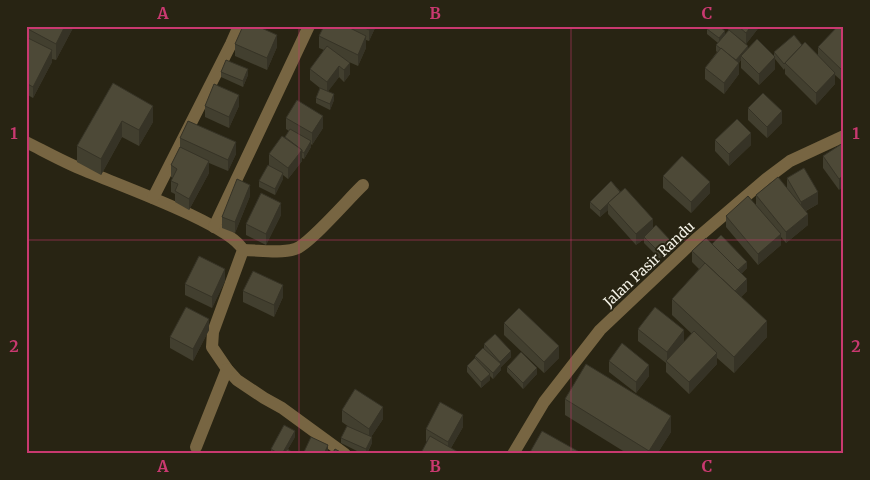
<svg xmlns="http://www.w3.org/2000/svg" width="870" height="480" font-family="Merriweather,serif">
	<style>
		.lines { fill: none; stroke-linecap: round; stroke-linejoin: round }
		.minor { stroke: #776542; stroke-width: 12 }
		.wall { fill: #423f2f }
		.shaded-wall { fill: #363326 }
		.building { fill: #4d4937; stroke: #363326 }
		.grid { fill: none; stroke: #c93970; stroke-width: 1; stroke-opacity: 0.55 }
		.labels { text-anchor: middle; stroke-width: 4; stroke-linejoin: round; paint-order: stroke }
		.street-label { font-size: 14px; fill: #f3f1e6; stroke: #282413 }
		.neatline { fill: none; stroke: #c93970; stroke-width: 2 }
		.grid-label { font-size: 16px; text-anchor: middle; font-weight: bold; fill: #c93970 }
	</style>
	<rect width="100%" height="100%" fill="#282413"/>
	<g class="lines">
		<!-- minor -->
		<g class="minor">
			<path d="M26,142C44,151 62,161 81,169C113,183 230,224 243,250L213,332L212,347L227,369L237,380L264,398L282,408L345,454"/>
			<path d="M153,198L231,44L239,26"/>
			<path d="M214,227L309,26"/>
			<path d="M243,250C259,250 279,254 295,249C309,245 349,198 363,185"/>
			<path d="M196,447L227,369"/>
			<path d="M513,454L544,402L600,330L696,239L766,179L790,161L844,136"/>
		</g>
	</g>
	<!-- wall -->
	<g class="wall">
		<path d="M74,26L56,60L52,59V62L33,98L26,94V37H28V29Z"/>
		<path d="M324,26H376L369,41L366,40V48L358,66L349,62L350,74L344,82L339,77L328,91L334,100L330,110L316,103V98L320,88L310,80V69L324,50L319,48V36Z"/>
		<path d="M723,26H760L746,44L738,37L748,49L774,56V52L802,45L818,55V47L844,26V83L835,75V84L816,105L785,74V68L784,70L775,59V69L759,85L741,68V60L739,63V74L724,94L705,79V68L717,52L716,51V45L718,43L707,34V29L725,35L729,30Z"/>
		<path d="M235,44L277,47L267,70L235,56Z"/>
		<path d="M221,72L248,75L243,87L221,77Z"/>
		<path d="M113,83L153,122L139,146L122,137L101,175L77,162V146Z"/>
		<path d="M205,106H239L229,128L205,117Z"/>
		<path d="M748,108L782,123L767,138L748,120Z"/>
		<path d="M286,118L323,128L312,145L311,144V147L304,159L302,158V161L288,179L283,175V179L275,195L259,187V181L269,165V154L285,137L289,131L286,129Z"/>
		<path d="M180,138L236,154L228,171L209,163V173L189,210L175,202V194L171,192V181L173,178L171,177V165L180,147Z"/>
		<path d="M715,140L751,145L729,166L715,151Z"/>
		<path d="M843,143L839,190L823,168V156Z"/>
		<path d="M663,176L710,193L691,213L663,188Z"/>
		<path d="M787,178L818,204L806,211L808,225L786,243L781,237V245L758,265L726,227V216L756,205V195L787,188Z"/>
		<path d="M611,181L653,228L671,247L660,259L644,243V239L636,245L608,214V210L600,217L590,208V202Z"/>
		<path d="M250,196L235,233L222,228V217Z"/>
		<path d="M281,215L266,245L246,235V224Z"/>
		<path d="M712,244L747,268L741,274L747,291L741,297L767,337L734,373L717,358V364L689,394L666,372V363L638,341V329L684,341L681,345L692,334L672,315V299L699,269L692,262V251Z"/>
		<path d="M225,281L212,308L185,295V284Z"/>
		<path d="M243,291L283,297L274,317L243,302Z"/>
		<path d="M504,323L559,358L544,373L504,335Z"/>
		<path d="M209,330L193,361L170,348V337Z"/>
		<path d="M484,344L511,357L501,367V370L493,379L490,376V380L481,388L467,372V366L475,359V356L484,348Z"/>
		<path d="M609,361L649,376L636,393L609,372Z"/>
		<path d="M507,367L537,374L523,389L507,372Z"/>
		<path d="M565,399L671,432L657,454H628L565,415Z"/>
		<path d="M342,410L383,419L371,437L372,443L367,454H363L341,443V438L349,427L342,422Z"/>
		<path d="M463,427L451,448L458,454H421L427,442L426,441V429Z"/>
		<path d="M295,437L288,449L295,454H271V449Z"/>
	</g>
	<!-- shaded-wall -->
	<g class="shaded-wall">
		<path d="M65,26H74L56,60V44Z"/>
		<path d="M371,26H376L369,41V30Z"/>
		<path d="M751,26H760L746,44V33Z"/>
		<path d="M725,31V37L719,44V38Z"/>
		<path d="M277,35V47L267,70V58Z"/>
		<path d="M366,36V48L358,66V55Z"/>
		<path d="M748,46V52L741,56V60L735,67V61Z"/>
		<path d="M52,50V62L33,98V87Z"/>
		<path d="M775,57V69L759,85V74Z"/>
		<path d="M350,63V74L344,82V70Z"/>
		<path d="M739,63V74L724,94V83Z"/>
		<path d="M339,66V77L327,93V82Z"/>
		<path d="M248,69V75L243,87V81Z"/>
		<path d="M835,73V84L816,105V93Z"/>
		<path d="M334,94V100L330,110V104Z"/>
		<path d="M239,95V106L229,128V117Z"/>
		<path d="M153,106V122L139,146V130Z"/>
		<path d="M782,111V123L767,138V127Z"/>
		<path d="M323,116V128L312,145V133Z"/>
		<path d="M122,121V137L101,175V159Z"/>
		<path d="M751,133V145L729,166V154Z"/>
		<path d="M311,141V147L304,159V153Z"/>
		<path d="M236,142V154L228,171V160Z"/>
		<path d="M302,150V161L288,179V168Z"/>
		<path d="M209,161V173L189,210V199Z"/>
		<path d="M283,173V179L275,195V189Z"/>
		<path d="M844,175V187L839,190V179Z"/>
		<path d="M710,182V193L691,213V202Z"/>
		<path d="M250,185V196L235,233V222Z"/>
		<path d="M818,192V204L801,213V202Z"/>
		<path d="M281,203V215L266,245V234Z"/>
		<path d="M608,204V210L600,217V211Z"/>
		<path d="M808,214V225L786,243V232Z"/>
		<path d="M653,219V230L644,237V239L636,245V234Z"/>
		<path d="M781,234V245L758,265V254Z"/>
		<path d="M671,241V247L660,259V253Z"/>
		<path d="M747,262V268L738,277V271Z"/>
		<path d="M225,269V281L212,308V297Z"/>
		<path d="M747,279V291L734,304V293Z"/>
		<path d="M283,285V297L274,317V305Z"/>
		<path d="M209,319V330L193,361V349Z"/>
		<path d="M767,321V337L734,373V357Z"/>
		<path d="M684,330V341L668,362H667V352Z"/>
		<path d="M559,346V358L544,373V362Z"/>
		<path d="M511,351V357L501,367V370L493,379V373L500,365V362Z"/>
		<path d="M717,353V364L689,394V382Z"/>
		<path d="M649,365V376L636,393V382Z"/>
		<path d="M537,368V374L523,389V383Z"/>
		<path d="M490,374V380L481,388V382Z"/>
		<path d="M383,407V419L369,440V429Z"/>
		<path d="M463,415V427L448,453V442Z"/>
		<path d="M671,416V432L657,454H649V451Z"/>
		<path d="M295,431V437L285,454H282Z"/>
		<path d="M372,437V443L366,454V449Z"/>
		<path d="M328,445V454H324Z"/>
	</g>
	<!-- building -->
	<g class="building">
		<path d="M29,26H65L56,44L28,29Z"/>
		<path d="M243,26H257L277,35L267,58L235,44Z"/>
		<path d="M324,26H346L366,36L358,55L319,36Z"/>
		<path d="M361,26H371L369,30Z"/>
		<path d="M708,26H719L725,31L719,38L707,29Z"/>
		<path d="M738,26H751L746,33Z"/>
		<path d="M838,26H844V72L818,47Z"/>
		<path d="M729,30L748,46L736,60L716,45Z"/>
		<path d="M794,35L802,45L784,64L774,52Z"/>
		<path d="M26,37L52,50L33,87L26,83Z"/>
		<path d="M757,39L775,57L759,74L741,56Z"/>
		<path d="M805,42L835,73L816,93L785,63Z"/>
		<path d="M327,46L350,63L344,70L339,66L327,82L310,69Z"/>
		<path d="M721,48L739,63L724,83L705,68Z"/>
		<path d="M226,60L248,69L243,81L221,72Z"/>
		<path d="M113,83L153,106L139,130L122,121L101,159L77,146Z"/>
		<path d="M214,84L239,95L229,117L205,106Z"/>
		<path d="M320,88L334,94L330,104L316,98Z"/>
		<path d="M763,93L782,111L767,127L748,108Z"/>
		<path d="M297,100L323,116L312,133L286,118Z"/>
		<path d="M737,119L751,133L729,154L715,140Z"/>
		<path d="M188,121L236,142L228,160L180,138Z"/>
		<path d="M290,129L311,141L304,153L302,152V150L285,137Z"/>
		<path d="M282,136L302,150L288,168L269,154Z"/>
		<path d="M843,143L844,144V175L839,179L823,156Z"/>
		<path d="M180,147L209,161L189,199L175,191L178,184L171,181L177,169L171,165Z"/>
		<path d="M682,156L710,182L691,202L663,176Z"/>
		<path d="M268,165L283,173L275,189L259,181Z"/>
		<path d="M804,168L818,192L801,202L787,178Z"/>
		<path d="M778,177L808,214L786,232L756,195Z"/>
		<path d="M237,179L250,185L235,222L222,217Z"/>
		<path d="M611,181L620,192L600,211L590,202Z"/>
		<path d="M625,188L653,219L636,234L608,203Z"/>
		<path d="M261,193L281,203L266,234L246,224Z"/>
		<path d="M748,196L781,234L758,254L726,216Z"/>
		<path d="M656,225L671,241L660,253L644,237Z"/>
		<path d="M721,235L747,262L738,270L712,244Z"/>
		<path d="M706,238L747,279L735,291L692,251Z"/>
		<path d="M199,256L225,269L212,297L185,284Z"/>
		<path d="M705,263L767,321L734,357L672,299Z"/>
		<path d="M253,271L283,285L274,305L243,291Z"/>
		<path d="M186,307L209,319L193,349L170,337Z"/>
		<path d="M655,307L684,330L667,352L638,329Z"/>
		<path d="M519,308L559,346L544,362L504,323Z"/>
		<path d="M694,331L717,353L689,382L666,361Z"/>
		<path d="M495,334L511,351L500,362L484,344Z"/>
		<path d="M622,343L649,365L636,382L609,361Z"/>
		<path d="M483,348L501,364L493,373L475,356Z"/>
		<path d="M521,352L537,368L523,383L507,367Z"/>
		<path d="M475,358L490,374L481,382L467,366Z"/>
		<path d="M586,364L671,416L649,451L565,399Z"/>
		<path d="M355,389L383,407L369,429L342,410Z"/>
		<path d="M440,402L463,415L448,442L426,429Z"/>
		<path d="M284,425L295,431L282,454H279L271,449Z"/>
		<path d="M347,426L372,437L366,449L341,438Z"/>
		<path d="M542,431L583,454H529Z"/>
		<path d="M430,436L458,452L457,454H422L421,453Z"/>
		<path d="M311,437L328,445L324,454H303Z"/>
		<path d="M287,449L295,454H284Z"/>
		<path d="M335,449L344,454H332Z"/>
	</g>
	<!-- grid -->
	<path class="grid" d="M299,26V454M571,26V454M26,240H844"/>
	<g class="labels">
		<!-- street labels -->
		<g class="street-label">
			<text transform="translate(649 264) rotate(-43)" y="5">Jalan Pasir Randu</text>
		</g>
	</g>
	<!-- border -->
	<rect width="870" height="480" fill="none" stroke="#282413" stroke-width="55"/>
	<rect x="28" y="28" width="814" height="424" class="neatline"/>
	<g class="grid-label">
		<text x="163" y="19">A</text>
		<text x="435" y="19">B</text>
		<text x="707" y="19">C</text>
		<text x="14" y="139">1</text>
		<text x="856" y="139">1</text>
		<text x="14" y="352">2</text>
		<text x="856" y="352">2</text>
		<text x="163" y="472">A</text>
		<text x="435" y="472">B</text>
		<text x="707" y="472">C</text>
	</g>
</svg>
